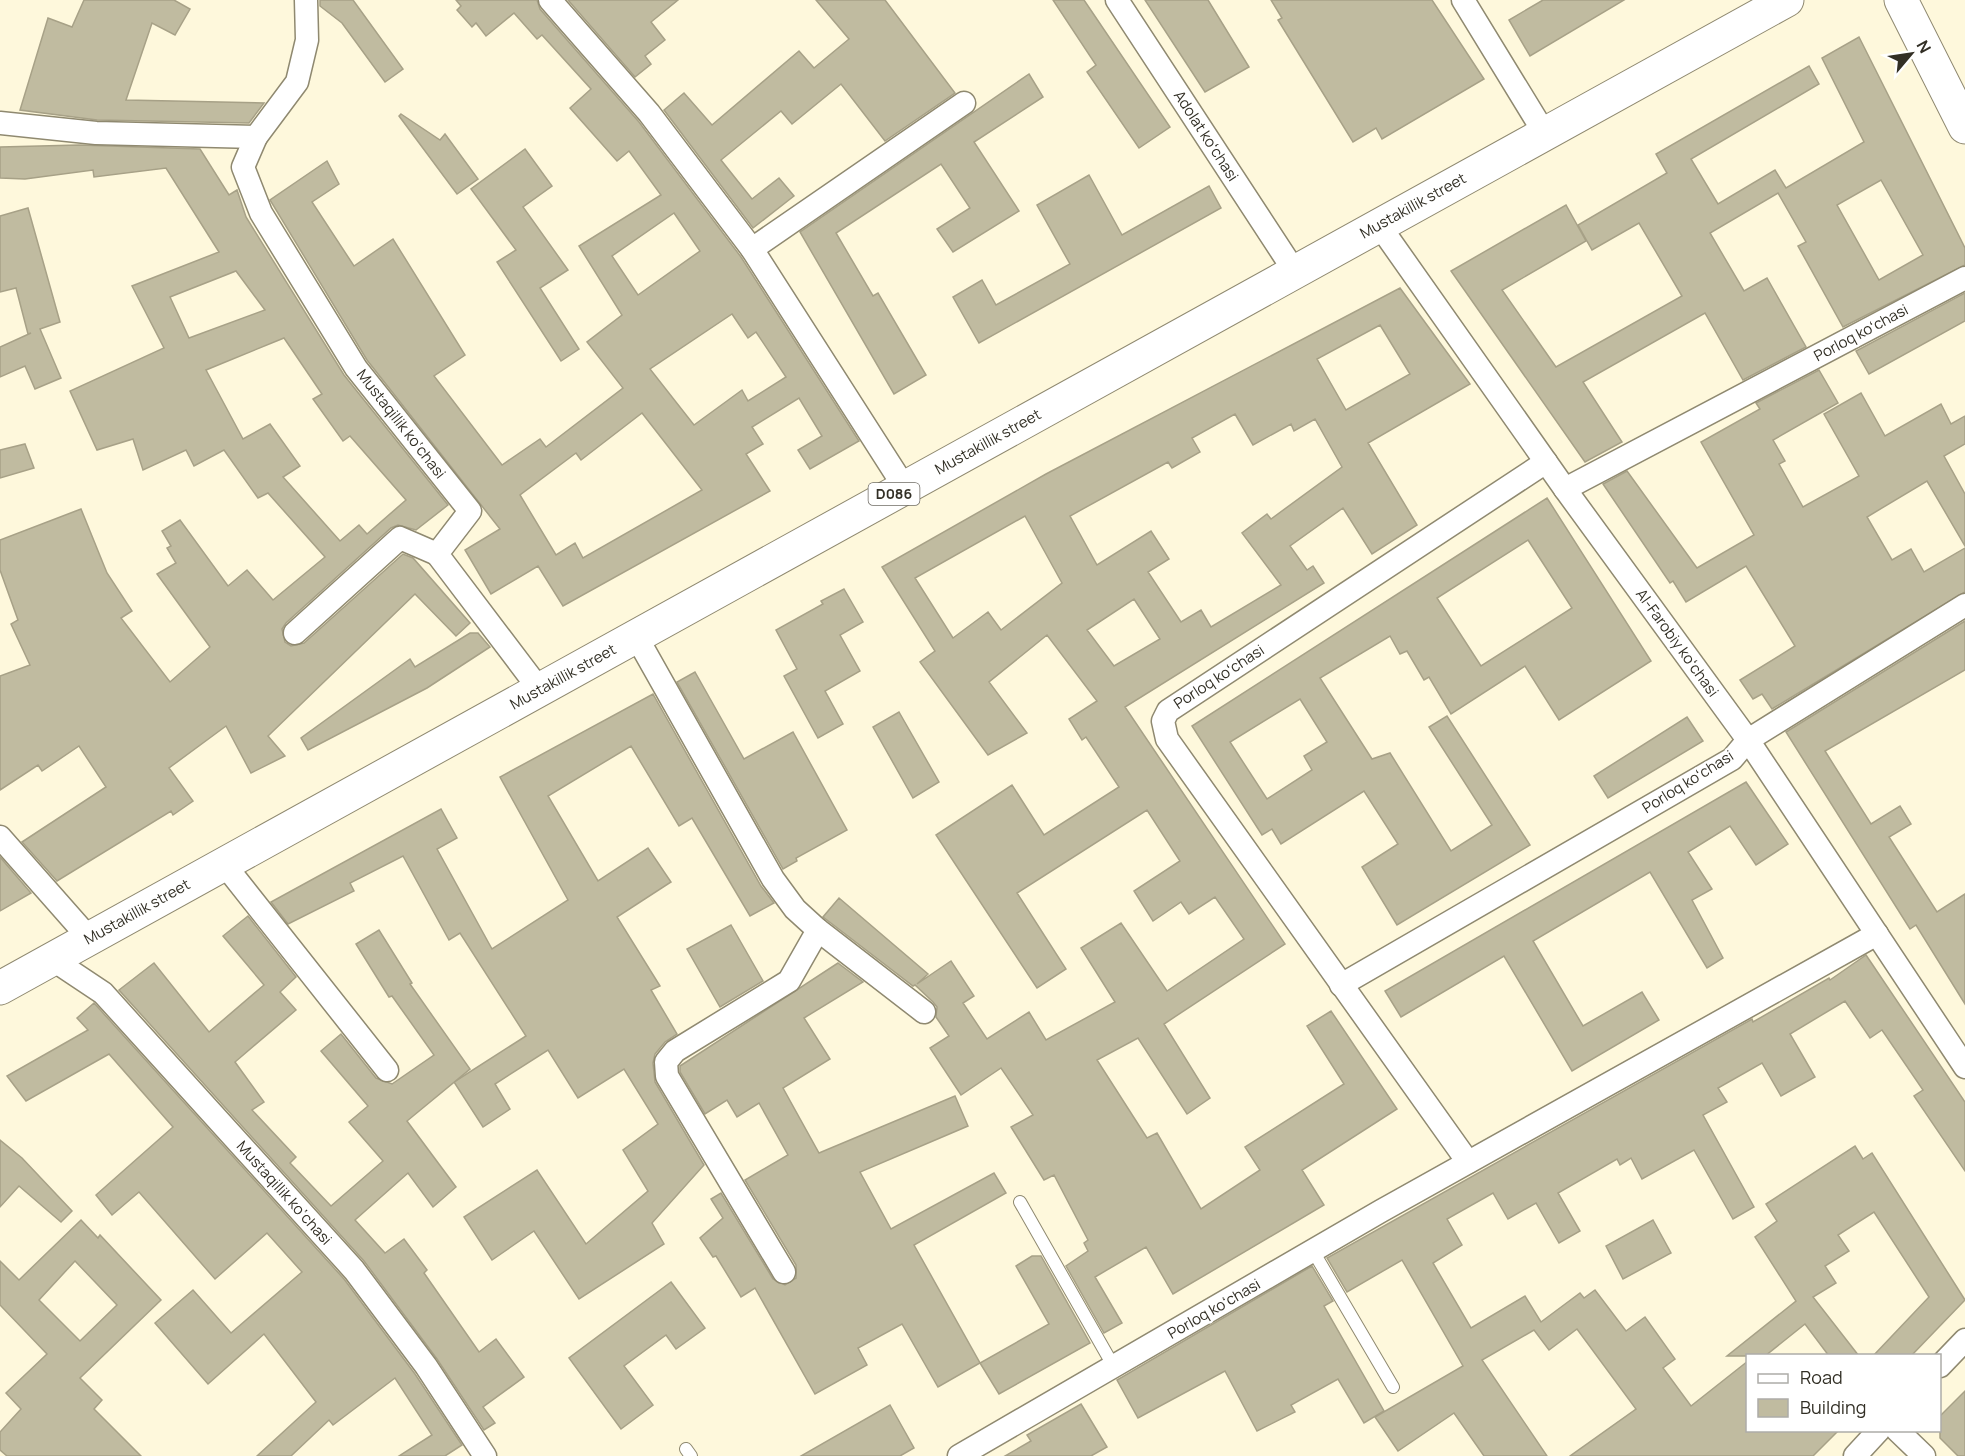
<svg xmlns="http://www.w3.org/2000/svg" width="1965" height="1456" font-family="Manrope,sans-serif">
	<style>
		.building { fill: #c0bba0; stroke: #a7a187; stroke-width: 1.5; fill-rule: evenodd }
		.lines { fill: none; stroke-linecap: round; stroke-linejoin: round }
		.service-casing { stroke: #8f8970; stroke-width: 14 }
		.minor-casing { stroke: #8f8970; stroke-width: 25 }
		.primary-casing { stroke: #8f8970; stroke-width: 35 }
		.service { stroke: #fff; stroke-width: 12 }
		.minor { stroke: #fff; stroke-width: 22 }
		.primary { stroke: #fff; stroke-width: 33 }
		.labels { text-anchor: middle; stroke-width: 4.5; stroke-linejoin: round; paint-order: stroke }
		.shield { fill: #fff; stroke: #706d66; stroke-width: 1.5 }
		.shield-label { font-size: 14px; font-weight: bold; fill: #322f25 }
		.street-label { font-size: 15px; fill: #322f25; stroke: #fff }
	</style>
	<rect width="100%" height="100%" fill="#fef8dc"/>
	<!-- building -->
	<g class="building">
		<path d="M84,0H174L190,9L175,35L152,23L126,100L264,103L249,123L97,120L20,110L48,18L72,27Z"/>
		<path d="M320,0H353L403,69L385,82L342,23L320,6Z"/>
		<path d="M456,0H537L540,9L639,122L741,257L859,441L810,469L798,450L822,436L799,398L752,427L763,444L746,454L770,491L563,606L538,566L491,594L465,550L500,529L367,360L270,200L327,161L339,184L312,202L354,266L393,239L465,355L434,376L502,465L540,439L546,447L623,388L587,342L622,315L579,246L661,195L629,151L617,161L570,108L591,89L542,35L537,39L514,13L486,36L476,23L472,27L457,10L461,6ZM674,213L700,251L638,295L612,256ZM732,314L748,338L756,332L786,377L748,401L742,390L694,425L650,369ZM642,413L702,490L583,558L575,543L556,555L520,495L576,453L581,460Z"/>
		<path d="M568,0H678L651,22L665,40L645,56L651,64L635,77Z"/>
		<path d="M816,0H885L955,93L885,141L841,84L792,124L781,111L721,160L752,199L779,178L794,196L753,228L664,110L684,93L712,125L799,51L814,68L849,39Z"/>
		<path d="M1053,0H1084L1170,127L1139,148L1087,72L1096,65Z"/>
		<path d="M1145,0H1208L1249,67L1205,92Z"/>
		<path d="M1271,0H1432L1484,79L1382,139L1376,128L1353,142L1278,20L1282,18Z"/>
		<path d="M1543,0H1624L1530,56L1509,20Z"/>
		<path d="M1859,37L1965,248V265L1843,327L1798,246L1806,242L1778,193L1710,233L1744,291L1767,278L1806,347L1743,380L1705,313L1583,382L1622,442L1585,462L1451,271L1566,205L1586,241L1502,290L1556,367L1682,296L1639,223L1592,250L1578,225L1667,173L1656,154L1809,66L1819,84L1691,159L1718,204L1775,170L1786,188L1864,142L1822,58ZM1881,180L1923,255L1879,280L1837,205Z"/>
		<path d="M1029,74L1043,97L974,142L1019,211L953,252L937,229L970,208L941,164L836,233L873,296L878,293L926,375L894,394L800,232Z"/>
		<path d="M401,114L440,140L445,134L478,179L457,194L399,116Z"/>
		<path d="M79,145L200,149L229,195L237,190L246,217L344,375L448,505L416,530L398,525L391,528L286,623L282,629L285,642L291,646L304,643L403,554L413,558L470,623L456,636L415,594L268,736L285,756L251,773L226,726L169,768L193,801L173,815L171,811L57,881L22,842L106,787L79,746L42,771L38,765L0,790V676L30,665L11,624L18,620L0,570V540L81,509L107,573L132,611L121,618L170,682L210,647L157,574L176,563L167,548L171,546L162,531L180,520L228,586L247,570L273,600L325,557L268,493L258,498L224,450L194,466L186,450L143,470L133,439L97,450L70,391L164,348L132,286L219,252L166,168L94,177L93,170L25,179L0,178V147ZM236,271L265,310L189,338L170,297ZM284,338L322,394L313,399L343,441L350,436L406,500L367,534L359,525L340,541L283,477L300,466L270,424L243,439L206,370Z"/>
		<path d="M525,149L552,186L523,207L568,270L540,288L579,349L561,361L497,262L516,250L471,189Z"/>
		<path d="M1089,175L1122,235L1209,186L1221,208L979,343L953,297L982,280L996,305L1070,264L1037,205Z"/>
		<path d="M28,208L60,322L40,329L61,378L35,389L25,366L0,377V347L31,333L28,334L16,288L0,292V216Z"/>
		<path d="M1400,288L1470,384L1368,443L1417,525L1372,554L1343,508L1290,546L1307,570L1313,566L1324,583L1125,707L1285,944L1164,1024L1210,1098L1187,1114L1138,1038L1097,1060L1147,1138L1157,1133L1201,1209L1260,1170L1245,1147L1344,1084L1307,1026L1331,1011L1397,1109L1302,1170L1324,1205L1173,1294L1146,1247L1095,1277L1122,1323L1104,1333L1066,1266L1088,1251L1084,1243L1088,1240L1054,1175L1044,1180L1011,1127L1033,1115L1001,1068L961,1095L930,1048L949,1036L936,1017L937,1007L933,1002L915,985L913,986L823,917L839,898L928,974L917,984L951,961L974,996L963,1003L987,1039L1029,1012L1046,1040L1115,1002L1081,948L1121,923L1167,991L1244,939L1215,897L1189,914L1181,902L1153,921L1134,891L1180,861L1147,810L1017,893L1066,969L1037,988L936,835L1012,785L1044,835L1119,787L1086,737L1082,740L1069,719L1097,701L1047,635L989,682L1027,733L988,755L920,662L935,651L882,567L1046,474ZM1380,325L1410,374L1346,410L1317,359ZM1235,414L1253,445L1291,424L1294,431L1315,419L1342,467L1271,519L1267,514L1242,533L1281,585L1211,627L1201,610L1181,622L1148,572L1169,559L1151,531L1097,565L1070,516L1168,462L1172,468L1200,452L1192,438ZM1025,516L1062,583L1001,630L988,612L953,638L915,578ZM1134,599L1160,639L1114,666L1087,630Z"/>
		<path d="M1965,293V321L1869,374L1856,351Z"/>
		<path d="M1819,370L1838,403L1773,440L1785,461L1779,464L1803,507L1859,476L1824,414L1861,393L1885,436L1941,404L1951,424L1965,416V444L1944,456L1965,494V546L1927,481L1867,517L1892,560L1911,549L1924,572L1965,548V592L1772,709L1762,694L1753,699L1740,680L1795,646L1746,566L1686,602L1673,581L1670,583L1603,484L1627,471L1697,568L1754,535L1701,442L1760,409L1756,403Z"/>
		<path d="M25,444L34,468L0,478V450Z"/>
		<path d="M1547,498L1651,661L1559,720L1525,666L1451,714L1429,677L1424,680L1407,651L1400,654L1390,636L1320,678L1372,759L1390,753L1451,851L1492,825L1429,727L1447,716L1530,845L1397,925L1362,867L1398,844L1364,791L1281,844L1272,829L1262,835L1192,726ZM1528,540L1572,608L1481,666L1437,598ZM1300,699L1327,742L1304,756L1312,770L1267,799L1230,742Z"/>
		<path d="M844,589L863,622L840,635L860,671L825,691L843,724L818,738L784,676L797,669L776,630L823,604L821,601Z"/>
		<path d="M1965,621V670L1825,751L1871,824L1900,806L1911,824L1889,837L1937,912L1965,894V1004L1916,925L1910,929L1786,732Z"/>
		<path d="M470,633H478L490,647L427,688L308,750L301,738L410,659L415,667Z"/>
		<path d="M695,672L744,759L793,732L847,830L796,858L797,861L783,869L677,682Z"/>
		<path d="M653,694L761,886L774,903L750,916L692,818L679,826L631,746L548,796L598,881L648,848L671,882L617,917L660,986L651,990L677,1034L665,1042L655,1054L653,1063L655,1082L704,1165L652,1223L664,1244L579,1299L534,1231L492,1260L464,1217L537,1170L586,1244L648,1191L623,1150L658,1124L624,1069L578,1098L548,1050L495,1084L510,1109L483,1127L454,1082L526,1036L460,933L449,940L403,856L350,883L354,891L288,924L271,902L441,809L457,838L437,849L492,949L568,900L500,777Z"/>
		<path d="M899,712L939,782L913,798L873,727Z"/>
		<path d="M1687,717L1703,741L1608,798L1594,776Z"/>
		<path d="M1746,782L1788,844L1756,865L1730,826L1688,852L1712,889L1692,900L1723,958L1707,968L1650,872L1533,941L1583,1026L1642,992L1659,1020L1572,1071L1504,956L1401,1017L1385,991Z"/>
		<path d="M0,857L31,893L0,911Z"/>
		<path d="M248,916L296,977L280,992L296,1010L235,1062L264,1102L252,1110L296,1157L290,1163L331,1206L383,1161L349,1122L368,1106L321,1051L341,1034L376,1078L392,1084L434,1055L392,996L389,997L356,944L379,930L412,983L410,984L470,1069L407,1121L456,1187L433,1207L408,1173L355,1220L385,1253L404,1239L427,1270L424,1273L479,1352L496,1339L524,1377L483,1407L495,1423L484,1430L437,1359L364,1261L119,990L154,963L209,1032L264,985L223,936Z"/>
		<path d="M731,925L763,981L720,1007L687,949Z"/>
		<path d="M1866,955L1965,1102V1171L1914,1096L1923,1090L1882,1030L1870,1038L1845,1001L1790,1034L1815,1077L1781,1096L1762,1063L1718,1088L1727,1102L1703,1115L1754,1207L1733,1219L1694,1150L1642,1179L1631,1158L1620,1165L1617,1159L1558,1193L1580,1231L1559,1243L1536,1203L1508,1219L1493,1193L1447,1219L1462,1245L1433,1263L1471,1328L1525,1296L1541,1322L1580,1293L1584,1298L1595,1290L1626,1331L1645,1317L1675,1359L1663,1368L1691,1406L1748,1361V1431H1838L1813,1456H1570L1636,1409L1577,1329L1549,1350L1534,1330L1482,1360L1547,1456H1484L1454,1413L1398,1451L1375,1417L1463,1366L1402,1260L1347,1292L1327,1258L1752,1019L1753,1022L1829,978L1830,980Z"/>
		<path d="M838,963L863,982L804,1018L830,1059L783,1088L819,1153L955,1096L968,1126L860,1172L891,1229L994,1173L1006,1193L914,1245L980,1363L938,1387L902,1324L858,1348L867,1365L815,1394L755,1288L741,1297L716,1256L713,1257L700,1238L723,1218L711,1199L721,1193L773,1279L785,1285L796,1278V1265L745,1180L788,1155L759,1103L737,1117L727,1100L705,1114L680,1072V1066Z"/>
		<path d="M94,1003L344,1279L415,1374L462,1445L445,1456H399L432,1435L395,1378L333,1425L329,1420L291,1456H257L316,1402L264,1334L208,1384L155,1323L193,1290L231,1333L302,1272L267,1233L215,1279L139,1192L112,1215L96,1195L173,1127L109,1054L26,1101L7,1076L88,1030L77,1018Z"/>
		<path d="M0,1140L22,1158L72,1211L61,1222L19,1186L0,1207Z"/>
		<path d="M1855,1146L1863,1159L1872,1153L1965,1300L1911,1356H1873L1929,1297L1874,1212L1838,1235L1849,1251L1825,1266L1836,1283L1813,1297L1859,1356H1829L1805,1324L1765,1356H1727L1796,1301L1755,1237L1777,1221L1766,1204Z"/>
		<path d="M81,1220L98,1238L100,1235L161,1300L80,1378L102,1400L94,1409L141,1456H7L0,1450V1432L21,1409L6,1393L47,1354L0,1305V1261L19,1280ZM75,1261L117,1305L80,1341L39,1300Z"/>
		<path d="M1653,1220L1671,1253L1623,1279L1606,1246Z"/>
		<path d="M1032,1256H1041L1090,1343L999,1394L980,1363L1049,1324L1016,1266Z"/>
		<path d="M1312,1266L1333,1301L1324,1306L1384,1411L1364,1423L1338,1379L1291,1405L1295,1412L1257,1431L1225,1371L1138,1418L1117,1380Z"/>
		<path d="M671,1282L705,1328L676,1349L666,1335L624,1366L653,1405L621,1429L569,1358Z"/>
		<path d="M1965,1391V1456H1958L1940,1438V1416Z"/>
		<path d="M1081,1404L1107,1447L1091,1456H1005L1031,1441L1027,1435Z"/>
		<path d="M890,1405L914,1448L900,1456H801Z"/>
	</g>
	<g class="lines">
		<defs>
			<g id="service">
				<path d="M1020,1202L1114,1367"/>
				<path d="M1313,1251L1393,1387"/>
				<path d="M686,1449L691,1456"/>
			</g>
			<g id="minor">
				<path d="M550,0L649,113L752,249L905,488"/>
				<path d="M1117,0L1295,272"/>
				<path d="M1463,0L1545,134"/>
				<path d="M0,123L96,133L256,137L297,82L307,40L306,0"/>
				<path d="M256,137L243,167L261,213L356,368L470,511L437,554L540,690"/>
				<path d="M1379,225L1565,489L1748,740L1965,1067"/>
				<path d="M752,249L964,103"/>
				<path d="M1565,489L1965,278"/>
				<path d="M295,633L400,538L437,554"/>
				<path d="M636,636L773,879L795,909L818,930L789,981L675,1051L666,1062L667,1076L784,1272"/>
				<path d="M0,837L89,938"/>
				<path d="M224,864L387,1070"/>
				<path d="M818,930L924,1012"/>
				<path d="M52,959L103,993L354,1270L426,1366L485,1456"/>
				<path d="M1341,985L1732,759L1748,740L1965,605"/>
				<path d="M1468,1162L1167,739L1163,721L1168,711L1546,462"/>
				<path d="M1940,1366L1965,1340"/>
				<path d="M1897,1430L1924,1456"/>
				<path d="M959,1456L1381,1211L1877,934"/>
				<path d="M1855,1456L1879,1430"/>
			</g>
			<g id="primary">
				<path d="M1901,0L1965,127"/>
				<path d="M0,988L1787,0"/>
			</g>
		</defs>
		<!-- service casing -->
		<use href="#service" class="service-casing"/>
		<!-- minor casing -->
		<use href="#minor" class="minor-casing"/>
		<!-- primary casing -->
		<use href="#primary" class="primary-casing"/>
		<!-- service -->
		<use href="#service" class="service"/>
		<!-- minor -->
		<use href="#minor" class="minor"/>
		<!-- primary -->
		<use href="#primary" class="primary"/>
	</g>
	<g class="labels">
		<!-- shield labels -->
		<rect class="shield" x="868.5" y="483" width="51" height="22" rx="4.5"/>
		<g class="shield-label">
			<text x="894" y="499">D086</text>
		</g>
		<!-- street labels -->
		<g class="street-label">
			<text transform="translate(1206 136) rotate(57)" y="5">Adolat koʻchasi</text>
			<text transform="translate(1413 206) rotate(-29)" y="5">Mustakillik street</text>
			<text transform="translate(1861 333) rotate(-28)" y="5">Porloq koʻchasi</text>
			<text transform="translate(401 424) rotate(52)" y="5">Mustaqillik ko‘chasi</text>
			<text transform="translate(988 442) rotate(-29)" y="5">Mustakillik street</text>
			<text transform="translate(1677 643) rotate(54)" y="5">Al-Farobiy koʻchasi</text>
			<text transform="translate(563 677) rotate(-29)" y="5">Mustakillik street</text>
			<text transform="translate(1219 677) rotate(-33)" y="5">Porloq koʻchasi</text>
			<text transform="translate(1688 782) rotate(-32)" y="5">Porloq koʻchasi</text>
			<text transform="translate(137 912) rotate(-29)" y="5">Mustakillik street</text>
			<text transform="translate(284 1193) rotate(48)" y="5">Mustaqillik ko‘chasi</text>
			<text transform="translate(1214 1309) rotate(-30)" y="5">Porloq koʻchasi</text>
		</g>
	</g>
	<!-- legend -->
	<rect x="1746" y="1354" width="195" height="78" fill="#ffffff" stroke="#adaca8" stroke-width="1.5"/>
	<rect x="1758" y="1374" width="30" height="9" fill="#ffffff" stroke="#adaca8" stroke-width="1.5"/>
	<text x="1800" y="1384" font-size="18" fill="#322f25">Road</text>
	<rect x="1758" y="1399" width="30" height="18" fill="#c0bba0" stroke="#adaca8" stroke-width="1.5"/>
	<text x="1800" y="1414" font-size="18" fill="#322f25">Building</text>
	<!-- north arrow -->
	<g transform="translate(1911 54) rotate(61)" stroke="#ffffff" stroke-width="4.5" paint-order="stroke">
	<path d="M0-4.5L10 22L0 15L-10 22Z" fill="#322f25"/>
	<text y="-9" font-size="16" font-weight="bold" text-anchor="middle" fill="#322f25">N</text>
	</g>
</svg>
